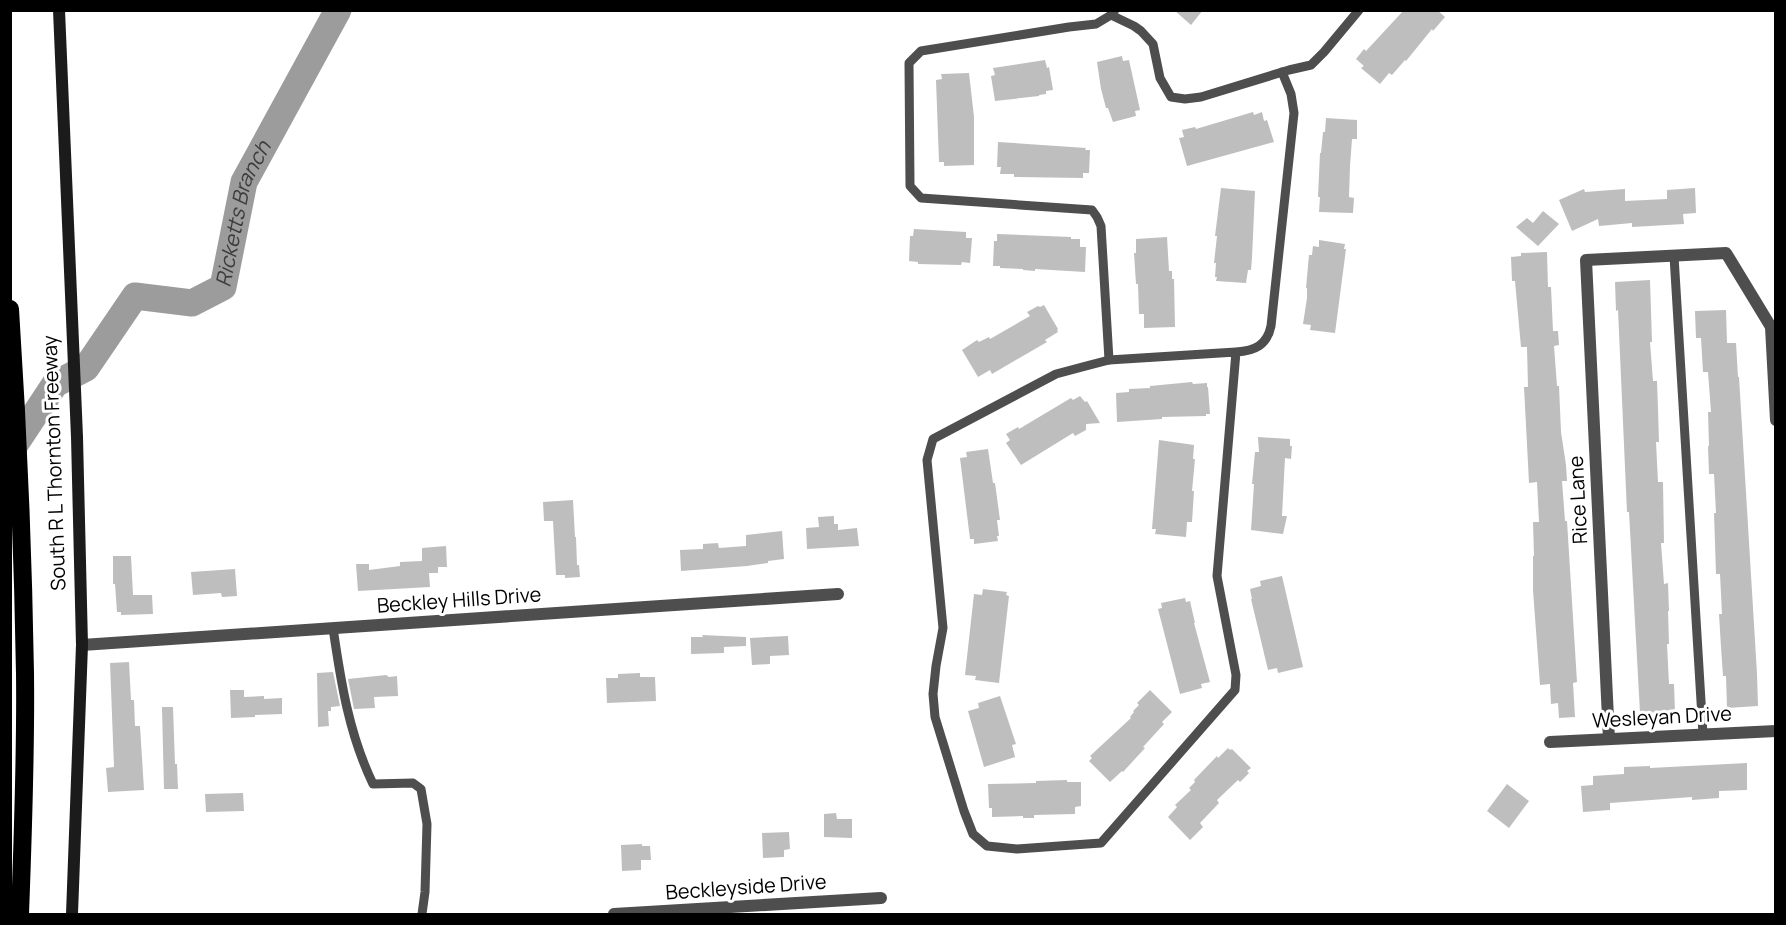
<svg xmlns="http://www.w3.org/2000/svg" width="1786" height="925" font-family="Manrope,sans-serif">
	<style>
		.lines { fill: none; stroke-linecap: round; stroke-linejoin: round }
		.river { stroke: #9c9c9c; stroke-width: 27 }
		.building { fill: #bebebe }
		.service { stroke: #4e4e4e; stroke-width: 9 }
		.minor { stroke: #4e4e4e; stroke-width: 12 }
		.secondary { stroke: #1b1b1b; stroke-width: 12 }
		.motorway { stroke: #000; stroke-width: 18 }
		.labels { text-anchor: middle; stroke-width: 6; stroke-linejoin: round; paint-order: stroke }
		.street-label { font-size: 20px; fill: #000; stroke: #fff }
		.water-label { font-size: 21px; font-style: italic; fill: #3d3d3d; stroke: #fff }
	</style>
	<rect width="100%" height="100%" fill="#fff"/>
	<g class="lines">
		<!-- river -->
		<path class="river" id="s1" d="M10,452L55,384L86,368L135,296L192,303L223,287L244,182L338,10"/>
	</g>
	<!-- building -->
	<g class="building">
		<path d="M1174,10H1203L1191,25Z"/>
		<path d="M1404,10H1437L1445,17L1433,31L1432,29L1406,61L1405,60L1392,75L1389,73L1380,84L1361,68L1364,66L1356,59L1364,49L1366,51Z"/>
		<path d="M1122,56L1123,61L1129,60L1140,110L1135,111L1136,116L1113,122L1108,108H1106L1101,89L1097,62Z"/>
		<path d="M1045,60L1047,68L1049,67L1053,90L1046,91V94L1039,95V96L995,101L991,76L995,75L993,68Z"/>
		<path d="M969,73L974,117V165L944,166V162H939L936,80L942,79L941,74Z"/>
		<path d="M1253,112L1254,115L1262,112L1264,121L1267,120L1274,142L1187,166L1179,138L1184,137L1182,130L1195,127L1196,129Z"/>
		<path d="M1326,118L1357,120V139H1352L1350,166L1349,197L1354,198L1353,213L1319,212L1320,197H1318L1320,153H1321L1323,132H1325Z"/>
		<path d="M998,142L1086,148L1085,150H1090L1089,173H1083V178L1014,177V174H1000L1001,167H997Z"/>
		<path d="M1221,188L1255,191L1252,258L1251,270H1248L1246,283L1216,281L1217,277H1215L1216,263H1214L1217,236H1215Z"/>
		<path d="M1695,188L1696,213L1683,214L1684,224L1632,227V223L1599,226L1598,219L1572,231L1559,200L1584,189L1585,192L1625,189V201L1667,199V190Z"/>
		<path d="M1543,211L1559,224L1538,246L1516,227L1527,218L1533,223Z"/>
		<path d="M914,229L966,232V238H972L970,263L962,262L961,265L918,264V262L909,261L910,236H913Z"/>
		<path d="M997,234L1071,237V239H1080V247H1086L1085,272L1035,269V271L1023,270V269L1000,268V266H993L994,241H997Z"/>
		<path d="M1167,237L1169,271H1172V279H1174L1175,327L1144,328V314H1139L1138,284H1136L1134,253H1136V239Z"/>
		<path d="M1319,240L1345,244L1344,249H1346L1335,333L1310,330L1311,325L1303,324L1307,298V288H1306L1309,255H1312L1313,246L1319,247Z"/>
		<path d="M1547,252L1548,287H1551L1553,331H1558L1559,345L1554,346L1557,386H1559L1561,432L1566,465L1567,481H1562L1565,521H1567L1577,682L1573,683L1575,717L1559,718L1558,703L1551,704L1550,684L1540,685L1533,590V556H1534L1533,522H1539L1537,482L1529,483L1524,387H1528L1527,347H1521L1515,281H1512L1511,257L1521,256V253Z"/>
		<path d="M1650,280L1652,342H1650L1653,381H1657L1658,409L1659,442H1656L1658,482H1663L1664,543H1661L1664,584L1668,583L1669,611H1668L1669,644H1667L1669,684H1674L1675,712L1640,713L1629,512H1627L1618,310L1616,311L1615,282Z"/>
		<path d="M1044,305L1058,329L1057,330L1058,332L1045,340L1047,342L992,374L990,370L978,377L962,350L977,340L979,342L989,337L990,339L1030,316L1027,312L1038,306L1040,307Z"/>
		<path d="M1726,310L1727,343H1736L1738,377H1739L1757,674L1758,706L1727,708L1726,676H1723L1721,647L1719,614H1722L1720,574H1716L1714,513H1716L1714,474H1709L1708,446H1709L1708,412H1711L1708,372H1703L1701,338H1696L1695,311Z"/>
		<path d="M1192,382L1193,384L1207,383V387H1208L1210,414H1206V416L1162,417V419L1117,422L1116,393L1129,392V389L1150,388V386Z"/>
		<path d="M1080,396L1085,402L1087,401L1100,423L1086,424V430L1075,436L1073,433L1021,465L1006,443L1010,440L1006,434L1018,427L1019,429L1071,398L1073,400Z"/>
		<path d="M1258,437L1290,439V446H1292L1291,459L1285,458L1282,516H1287L1283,534L1251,530L1254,484H1252L1255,452H1259Z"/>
		<path d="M1159,440L1194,445L1193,459H1195L1192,491H1194L1192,522H1187L1186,537L1155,534L1156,529H1152Z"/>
		<path d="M988,449L993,483H995L1000,520H997L999,536H997L998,541L974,544V539H970L960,458L967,457L966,452Z"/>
		<path d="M573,500L575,537H576L577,565H579L580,577L565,578V575H556L553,521H544L543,502Z"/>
		<path d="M834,516V524H838V530L857,528L859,546L807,549L806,528L819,527L818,517Z"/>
		<path d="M782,531L784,559L768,561V563L747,566L681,571L680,550L703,549V544L718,543L719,548L746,546V535Z"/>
		<path d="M446,546L447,567H438V573H429L430,587L358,591L356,564H369V570L400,566V562L422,561V548Z"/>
		<path d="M113,556H131L133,595H152L153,614L121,615V612H117L115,584H113Z"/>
		<path d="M235,569L237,596L222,597L221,593L193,595L191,572Z"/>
		<path d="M1282,576L1303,667L1278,673L1277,668L1268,670L1251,599H1252L1250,589L1261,586L1260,581Z"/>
		<path d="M983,589L1007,592L1006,595L1009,596L999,683L975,680L976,676L965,675L974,594L982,595Z"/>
		<path d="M1185,598L1186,602L1190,601L1195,623H1194L1210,682L1201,684L1202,688L1180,694L1158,609L1162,608L1161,603Z"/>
		<path d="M702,635L746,637V646L724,647V653L691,654V637H703Z"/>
		<path d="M788,636L789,655L770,656V664L752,665L750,638Z"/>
		<path d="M129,662L131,700H134L135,726H140L144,790L108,792L106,768L114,767L110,663Z"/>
		<path d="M333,672L340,706L331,707V711H328L329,726L318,727L317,673Z"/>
		<path d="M640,673V677H655L656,701L607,703L606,678H618V674Z"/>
		<path d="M386,675L389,677L397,676L398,696L374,697L375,708L354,709L348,679Z"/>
		<path d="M230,690H244V697L264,696V699L282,698V714L255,715V717L231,718Z"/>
		<path d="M1150,690L1172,712L1162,722L1164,724L1143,747L1145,748L1123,772L1122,771L1110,782L1089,761L1092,758L1090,756L1131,718L1130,717L1134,712L1133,711L1139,705L1137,703Z"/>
		<path d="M1000,696L1016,744L1012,745L1015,757L984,767L968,711L979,708L978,703Z"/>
		<path d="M162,707H173L175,764H177L178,789H164Z"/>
		<path d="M1228,748L1230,750L1232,749L1251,768L1247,771L1249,773L1240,782L1238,780L1217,800L1219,803L1200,823L1203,827L1190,840L1168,817L1177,807L1175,805L1191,790L1189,788L1195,782L1194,780L1217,756L1218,758Z"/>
		<path d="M1747,763V790L1719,791V798L1692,800V797L1610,803V810L1583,812L1581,786L1593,785V776L1624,774V767L1650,766V768Z"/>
		<path d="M1067,780V782H1081V806L1075,807V814L1034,815V818H1023V816L992,817V808H989L988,784L1036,783V781Z"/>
		<path d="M1507,784L1529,801L1509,828L1487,811Z"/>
		<path d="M243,793L244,811L206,812L205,794Z"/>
		<path d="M836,813L837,819H852V838L824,837V814Z"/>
		<path d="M789,832L790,849L784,850V857L763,858L762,833Z"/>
		<path d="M642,844V846H650L651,860H641V870L622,871L621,845Z"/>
	</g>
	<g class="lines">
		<!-- service -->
		<g class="service">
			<path d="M1111,15L1134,26L1141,31L1153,44L1160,78L1171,97L1185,99L1201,97L1289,70L1311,65L1324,52L1359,10"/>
			<path d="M1674,256L1703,734"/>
			<path d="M1236,352L1217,576L1236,675L1235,690L1101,843L1017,849L987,846L973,834L964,811L935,717L933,694L936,666L943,628L927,460L933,439L1056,374L1086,366L1109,360L1236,352C1255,351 1267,345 1271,326L1294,113L1291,94L1282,72"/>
			<path d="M1109,360L1101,226L1097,217L1092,210L921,198L910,186L909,63L921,51L1069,27L1096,24L1111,15L1115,10"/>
			<path d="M333,628C341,683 349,734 373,784L413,783L421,789L427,824L425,892L422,914"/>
		</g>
		<!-- minor -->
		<g class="minor">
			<path d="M82,645L838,594"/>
			<path d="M1609,739L1586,260L1726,253L1771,327L1776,420"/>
			<path d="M1550,742L1776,731"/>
			<path d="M614,914L881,898"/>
		</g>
		<!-- secondary -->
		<path class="secondary" d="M59,10L77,437L82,645L72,914"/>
		<!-- motorway -->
		<path class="motorway" d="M10,309C18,430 23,552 25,673C26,754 23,834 20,914"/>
	</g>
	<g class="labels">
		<!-- street labels -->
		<g class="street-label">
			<text transform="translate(54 463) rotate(-92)" y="7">South R L Thornton Freeway</text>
			<text transform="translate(1578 500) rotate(-93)" y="7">Rice Lane</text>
			<text transform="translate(459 600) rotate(-4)" y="7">Beckley Hills Drive</text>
			<text transform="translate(1662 717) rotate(-3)" y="7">Wesleyan Drive</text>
			<text transform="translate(746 887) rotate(-4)" y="7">Beckleyside Drive</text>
		</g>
		<!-- water labels -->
		<g class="water-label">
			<text dy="7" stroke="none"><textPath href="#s1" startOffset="372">Ricketts Branch</textPath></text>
		</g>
	</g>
	<!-- border -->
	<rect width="1786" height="925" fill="none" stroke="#000000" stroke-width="24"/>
</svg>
